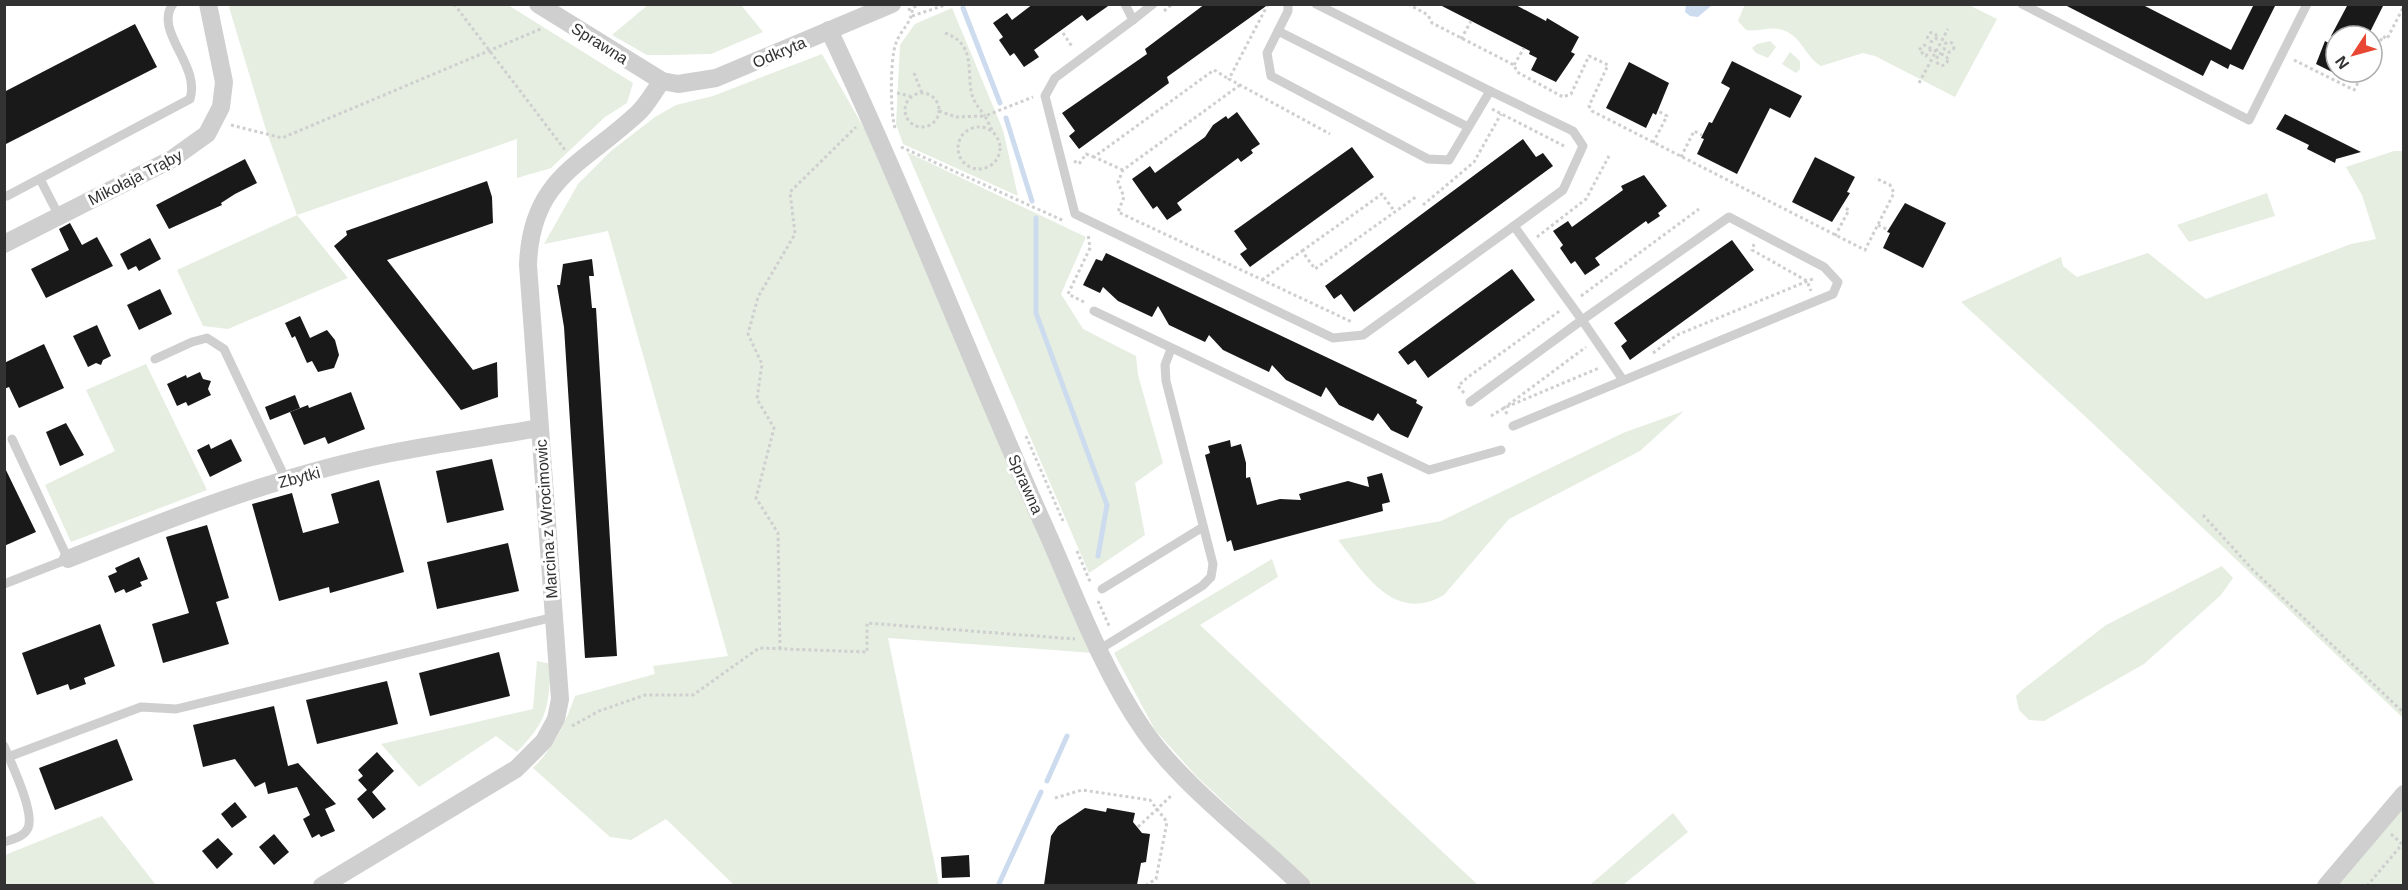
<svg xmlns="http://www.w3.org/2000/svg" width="2408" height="890" font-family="Arial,sans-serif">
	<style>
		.green { fill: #e5eee0 }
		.water { fill: #cddbee }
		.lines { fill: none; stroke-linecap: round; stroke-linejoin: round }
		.stream { stroke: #cddbee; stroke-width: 5 }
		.building { fill: #191919 }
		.path { stroke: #cfcfcf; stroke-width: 3; stroke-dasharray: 3 3; stroke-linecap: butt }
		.service { stroke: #cfcfcf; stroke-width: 9 }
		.minor { stroke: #cfcfcf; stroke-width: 18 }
		.labels { text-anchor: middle; stroke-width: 6; stroke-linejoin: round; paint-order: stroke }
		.street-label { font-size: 16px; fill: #323232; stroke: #fff }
	</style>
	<rect width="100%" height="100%" fill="#fff"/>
	<!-- green -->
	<g class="green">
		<path d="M235,4L508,5L633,83L627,103L605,117L551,168L517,178V139L297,215L348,278L228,329L203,326L177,270L297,215L266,130L229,7Z"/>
		<path d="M649,4L741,5L763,32L711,54L669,55H647L612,35Z"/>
		<path d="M1745,4L1969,5L1997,19L1955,97L1875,56L1863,53L1821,66C1804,56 1802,34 1779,29C1768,27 1757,32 1746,30L1738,21Z"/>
		<path d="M952,8L1003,130L1018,196L903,144L896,124L900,45L915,24Z"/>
		<path d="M1770,41L1776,47L1768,58L1756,53L1752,48L1757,44Z"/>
		<path d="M1790,52L1800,61V69L1796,73L1782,64Z"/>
		<path d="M822,54L866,132L1093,653L888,638L939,885H734L666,819L631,840L610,837L533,768C555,746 565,724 575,696L655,674L653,666L728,656L608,231L544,244L578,184L611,151L655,117L676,105L713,96Z"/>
		<path d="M2394,151H2404L2403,718L2088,419L1961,302L2061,257L2063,266L2077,277L2148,253L2206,299L2351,244L2376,239L2362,195L2346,167Z"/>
		<path d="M907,152L1086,237L1061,294L1083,329L1136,356L1138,375L1163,463L1135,483L1145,535L1089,573Z"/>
		<path d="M2267,193L2275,216L2189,242L2177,225Z"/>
		<path d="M146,364L207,490L71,542L45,485L115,451L86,390Z"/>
		<path d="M1684,411L1640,451L1509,519L1444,595C1394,624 1365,574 1338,540L1441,521L1623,433Z"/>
		<path d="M1272,559L1278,577L1200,625L1478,885H1313L1197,777L1155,730L1114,653Z"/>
		<path d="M2222,566L2233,578L2221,595L2144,664L2044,721L2029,720L2019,710L2016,696L2022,690L2106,625Z"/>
		<path d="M537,661L551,664C548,708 549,719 517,752L496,736L419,787L381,744L533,709Z"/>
		<path d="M2403,796V885H2325Z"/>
		<path d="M1673,813L1688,832L1623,885H1590Z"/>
		<path d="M102,816L156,885H5V855Z"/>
	</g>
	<!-- water -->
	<path class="water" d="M1686,4H1712V5L1698,17L1690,16L1685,12Z"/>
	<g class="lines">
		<!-- stream -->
		<g class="stream">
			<path d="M963,8L1000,103"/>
			<path d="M1006,118L1032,201"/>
			<path d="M1036,218V313L1107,505L1098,556"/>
			<path d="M1047,781L1067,736"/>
			<path d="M998,886L1041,792"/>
		</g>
	</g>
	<!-- building -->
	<g class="building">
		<path d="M1033,4H1111L1087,21L1082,15L1034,50L1039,57L1024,67L1014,53L1010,56L999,40L1003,37L993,23L1007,13L1012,20Z"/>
		<path d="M1205,4H1269L1167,77L1169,83L1079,149L1069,136L1075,131L1062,113L1147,54L1145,49Z"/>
		<path d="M1438,4H1514L1546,21L1547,18L1579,37L1571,52L1575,54L1556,82L1531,70L1537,58L1529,54L1530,51Z"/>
		<path d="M2063,4H2141L2231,50L2254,4H2276L2243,70L2230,64L2228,69L2211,60L2203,76Z"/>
		<path d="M2348,4H2384L2368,36H2331Z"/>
		<path d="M135,24L157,67L4,145V92Z"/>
		<path d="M2325,41L2336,47V74L2316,64Z"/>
		<path d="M1732,61L1802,96L1790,118L1770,108L1737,174L1697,154L1704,139L1701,138L1709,122L1712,123L1730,88L1721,83Z"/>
		<path d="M1629,62L1669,83L1656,115L1653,113L1646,128L1606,108Z"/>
		<path d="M1237,112L1260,144L1251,150L1253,153L1241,162L1238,158L1177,203L1182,210L1167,220L1157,206L1153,209L1132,179L1150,166L1155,173L1205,137L1213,125L1226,116L1228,119Z"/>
		<path d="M2285,114L2361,152L2336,159L2335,163L2307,149L2309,145L2276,129Z"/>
		<path d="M1523,139L1536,157L1543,153L1553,166L1354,312L1341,294L1334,299L1325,286Z"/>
		<path d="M1352,147L1374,177L1250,267L1240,254L1247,249L1234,231Z"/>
		<path d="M1815,157L1855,177L1847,192L1850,193L1832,222L1792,202Z"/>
		<path d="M245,159L257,183L235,194L221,203L222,205L169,229L156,205Z"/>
		<path d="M1644,175L1667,206L1658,213L1660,216L1648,224L1646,221L1595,258L1600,265L1585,275L1575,261L1571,264L1560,248L1563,245L1553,231L1568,221L1572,227L1623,190L1621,186Z"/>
		<path d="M487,181L492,197L493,223L387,260L473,370L497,362L498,397L461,410L334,246L347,235L346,231Z"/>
		<path d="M1905,203L1946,223L1923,268L1883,248L1890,233L1887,232Z"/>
		<path d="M70,223L82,245L97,237L113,266L46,298L31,269L69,250L59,229Z"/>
		<path d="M150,238L161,259L139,271L136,266L128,270L120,254Z"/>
		<path d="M1732,240L1754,270L1630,360L1621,346L1627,341L1614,323Z"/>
		<path d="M1106,253L1417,400L1416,403L1423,407L1408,438L1391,430L1378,413L1373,421L1339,405L1326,387L1321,397L1286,380L1272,365L1269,372L1223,350L1209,335L1205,342L1169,325L1158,306L1152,317L1118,301L1103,287L1100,293L1083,285L1096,259L1102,261Z"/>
		<path d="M592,259L594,276H589L592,308H596L617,656L585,658L564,327L557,285H560L563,264Z"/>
		<path d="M1512,269L1535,300L1428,378L1415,360L1408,365L1398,352Z"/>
		<path d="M160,289L172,314L139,330L127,305Z"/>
		<path d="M300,316L310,338L327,330L335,340L339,355L334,368L318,372L312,361L307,363L295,336L292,338L285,323Z"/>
		<path d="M97,325L111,356L103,360L101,365L96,363L88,367L73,336Z"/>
		<path d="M44,344L64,388L19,408L9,387L4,389V363Z"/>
		<path d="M200,372L203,379L211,381L208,389L211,395L188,406L186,402L177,406L167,384L186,375L187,378Z"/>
		<path d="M351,392L365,429L328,444L325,437L304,445L290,412L308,405L309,408Z"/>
		<path d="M295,395L300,408L270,420L265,407Z"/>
		<path d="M66,423L84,455L60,466L46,432Z"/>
		<path d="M231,439L242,461L210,477L197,450L209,444L211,449Z"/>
		<path d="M1230,440L1231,447L1241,444L1246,463V478L1250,477L1257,505L1280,499L1301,500L1299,494L1348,481L1369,487L1367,477L1382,473L1390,502L1382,504L1383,511L1234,551L1231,540L1227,542L1205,455L1210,453L1208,446Z"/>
		<path d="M492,459L504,510L447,523L436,471Z"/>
		<path d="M4,466L36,532L4,546Z"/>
		<path d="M379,480L404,572L330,593L329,587L279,601L252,504L292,493L303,533L339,523L331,494Z"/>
		<path d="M207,525L229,598L216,602L229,644L163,663L152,624L189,613L166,537Z"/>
		<path d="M508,543L519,591L437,609L427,562Z"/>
		<path d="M139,557L148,579L140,582L142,586L126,593L124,589L115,593L108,576L117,572L115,568Z"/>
		<path d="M100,624L115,666L84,678L86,684L70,690L68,684L37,695L22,653Z"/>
		<path d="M499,652L510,696L430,716L419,673Z"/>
		<path d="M387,681L398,724L317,744L306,700Z"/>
		<path d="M274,706L288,766L298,763L336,804L325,809L335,831L321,837L319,834L312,838L303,819L310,815L297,787L268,794L265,782L255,787L235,759L203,767L193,725Z"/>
		<path d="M117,739L133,780L55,810L39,768Z"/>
		<path d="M377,752L394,771L372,792L386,809L373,819L357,799L367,790L358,780L363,776L358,770Z"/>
		<path d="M235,802L247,817L232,828L221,814Z"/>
		<path d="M1085,808L1106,812L1107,808L1135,813L1133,822L1142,833L1150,834L1146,862L1141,863L1137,885H1044L1051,836L1058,826Z"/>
		<path d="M274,834L289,852L274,865L259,847Z"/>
		<path d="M218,838L233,854L217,869L202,851Z"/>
		<path d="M969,855L970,877L942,878L941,857Z"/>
	</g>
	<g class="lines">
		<!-- path -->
		<g class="path">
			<path d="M454,4L565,150"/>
			<path d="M1268,4L1229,79L1330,134"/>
			<path d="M1408,4L1428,15L1432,23L1514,65L1517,72L1563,97L1571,94L1589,56L1608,65L1589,106L1592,111L1865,250L1894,193L1890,185L1875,178"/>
			<path d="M908,10L921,4"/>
			<path d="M1164,11L1172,4"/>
			<path d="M912,16L948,4"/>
			<circle cx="1932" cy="37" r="4.5"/>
			<path d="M945,33C977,44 966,73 972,95C975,104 980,109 985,116"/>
			<path d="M1063,33L1073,48"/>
			<path d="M1461,39L1471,21"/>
			<circle cx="1949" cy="47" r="5"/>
			<path d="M1931,49L1926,56L1919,50L1924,45L1941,54"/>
			<circle cx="1942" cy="60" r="5.5"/>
			<path d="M2372,57L2383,36L2387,39L2404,6"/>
			<path d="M2294,60L2354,90L2364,72"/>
			<path d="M1514,65L1524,48"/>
			<path d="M914,73L922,93"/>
			<path d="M1919,83L1948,29"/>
			<path d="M1240,85L1123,170L1118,182L1124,197L1118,212L1352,322"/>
			<circle cx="922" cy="110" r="17"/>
			<path d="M897,93L910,96"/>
			<path d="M1492,109L1566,147"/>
			<path d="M939,111L956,117L984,116"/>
			<path d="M231,125L282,138L543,28"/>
			<circle cx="979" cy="148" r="21"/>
			<path d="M895,128C890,112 890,58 896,43C900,31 913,21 912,9"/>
			<path d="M992,130L985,116L1033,97"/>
			<path d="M1653,143L1667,116L1658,111"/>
			<path d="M901,147L1064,221"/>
			<path d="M1681,157L1694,131L1702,135"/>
			<path d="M1074,161L1079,164L1086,154L1094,157"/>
			<path d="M1123,170L1094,157L1214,70L1229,79"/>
			<path d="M1423,205L1474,162L1501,114"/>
			<path d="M1878,225L1888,230"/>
			<path d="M1835,236L1849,210L1843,207"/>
			<path d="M1537,237L1586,199L1609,156"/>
			<path d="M1754,244L1752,250L1807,281L1811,291"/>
			<path d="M1302,251L1382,194L1395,212"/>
			<path d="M1262,280L1302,251L1315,269L1417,196"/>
			<path d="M1581,296L1699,209"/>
			<path d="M1084,302L1068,294L1090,248L1088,234"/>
			<path d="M1653,353L1677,335L1815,278"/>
			<path d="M1464,393L1458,386L1468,377L1561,310"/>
			<path d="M1507,414L1504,408L1586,347"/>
			<path d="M1491,416L1504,408L1599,368"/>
			<path d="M1026,436L1063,521"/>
			<path d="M2203,515L2253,570L2404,713"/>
			<path d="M1077,551L1091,584"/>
			<path d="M1098,601L1110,628"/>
			<path d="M780,649L778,533L756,498L774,428L757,399L762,364L748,334L758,297L795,234L790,192L856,127"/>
			<path d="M572,726L599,711L645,695H693L759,648L867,652V623L1075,639"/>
			<path d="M1055,798L1082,790L1150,800L1167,822L1156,879L1145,886"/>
			<path d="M1138,827L1173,794"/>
			<path d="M2391,834L2402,844"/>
			<path d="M2367,886L2404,842"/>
		</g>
		<!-- service -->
		<g class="service">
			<path d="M1125,4L1133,20L1153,4"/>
			<path d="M1288,4V11L1267,53L1271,76L1428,159L1449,160L1490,91L1573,131L1583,146L1563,190L1514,226L1582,320L1729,217L1824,267L1838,282L1833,294L1513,426"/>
			<path d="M1316,4L1490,91"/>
			<path d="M2022,4L2249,120L2307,4"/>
			<path d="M1133,20L1055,78L1045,96L1075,214L1333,338L1363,335L1514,226"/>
			<path d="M1278,31L1468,127"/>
			<path d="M40,179L59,216"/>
			<path d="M7,196L190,99C201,65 153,31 173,4"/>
			<path d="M1094,311L1429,470L1501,450"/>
			<path d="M155,359L192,342L207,338L224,349L286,480"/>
			<path d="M1470,402L1582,320L1623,380"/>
			<path d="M4,584L68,559L12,439"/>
			<path d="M1102,589L1203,527"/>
			<path d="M1100,649L1202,586L1211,577L1213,564L1166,381L1165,365L1171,349"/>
			<path d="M4,746C11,763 35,812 28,828C24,837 13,839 4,842"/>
			<path d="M8,757L141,707L176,709L554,617"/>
		</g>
		<!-- minor -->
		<g class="minor">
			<path d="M538,4L662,81L678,84L716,78L892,4"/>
			<path d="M829,30C905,191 969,357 1041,519C1073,589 1099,665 1143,729C1180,784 1253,838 1302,886"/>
			<path d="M4,244L172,159L207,134L221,107L224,82L208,4"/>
			<path d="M68,559C173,517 280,475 391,453C440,443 490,437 539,428"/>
			<path d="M322,886L516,769L544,741L556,719L560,699L528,265C531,178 582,165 637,114C647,105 654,91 662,81"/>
			<path d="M2326,886L2404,794"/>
		</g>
	</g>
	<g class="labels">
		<!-- street labels -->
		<g class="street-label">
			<text transform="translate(600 43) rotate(32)" y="6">Sprawna</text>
			<text transform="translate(779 52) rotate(-23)" y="6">Odkryta</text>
			<text transform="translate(135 177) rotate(-27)" y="6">Mikołaja Trąby</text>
			<text transform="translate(299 477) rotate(-15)" y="6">Zbytki</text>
			<text transform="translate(1026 484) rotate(66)" y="6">Sprawna</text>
			<text transform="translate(546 519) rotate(-94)" y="6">Marcina z Wrocimowic</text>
		</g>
	</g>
	<!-- border -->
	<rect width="2408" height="890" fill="none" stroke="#323232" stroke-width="12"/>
	<!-- north arrow -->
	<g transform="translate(2354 54) rotate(234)"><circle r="28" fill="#ffffff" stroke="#adadad" stroke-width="1.5"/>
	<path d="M0-4.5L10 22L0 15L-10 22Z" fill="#e84734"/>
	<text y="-9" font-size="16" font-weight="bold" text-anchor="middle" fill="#323232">N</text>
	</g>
</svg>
